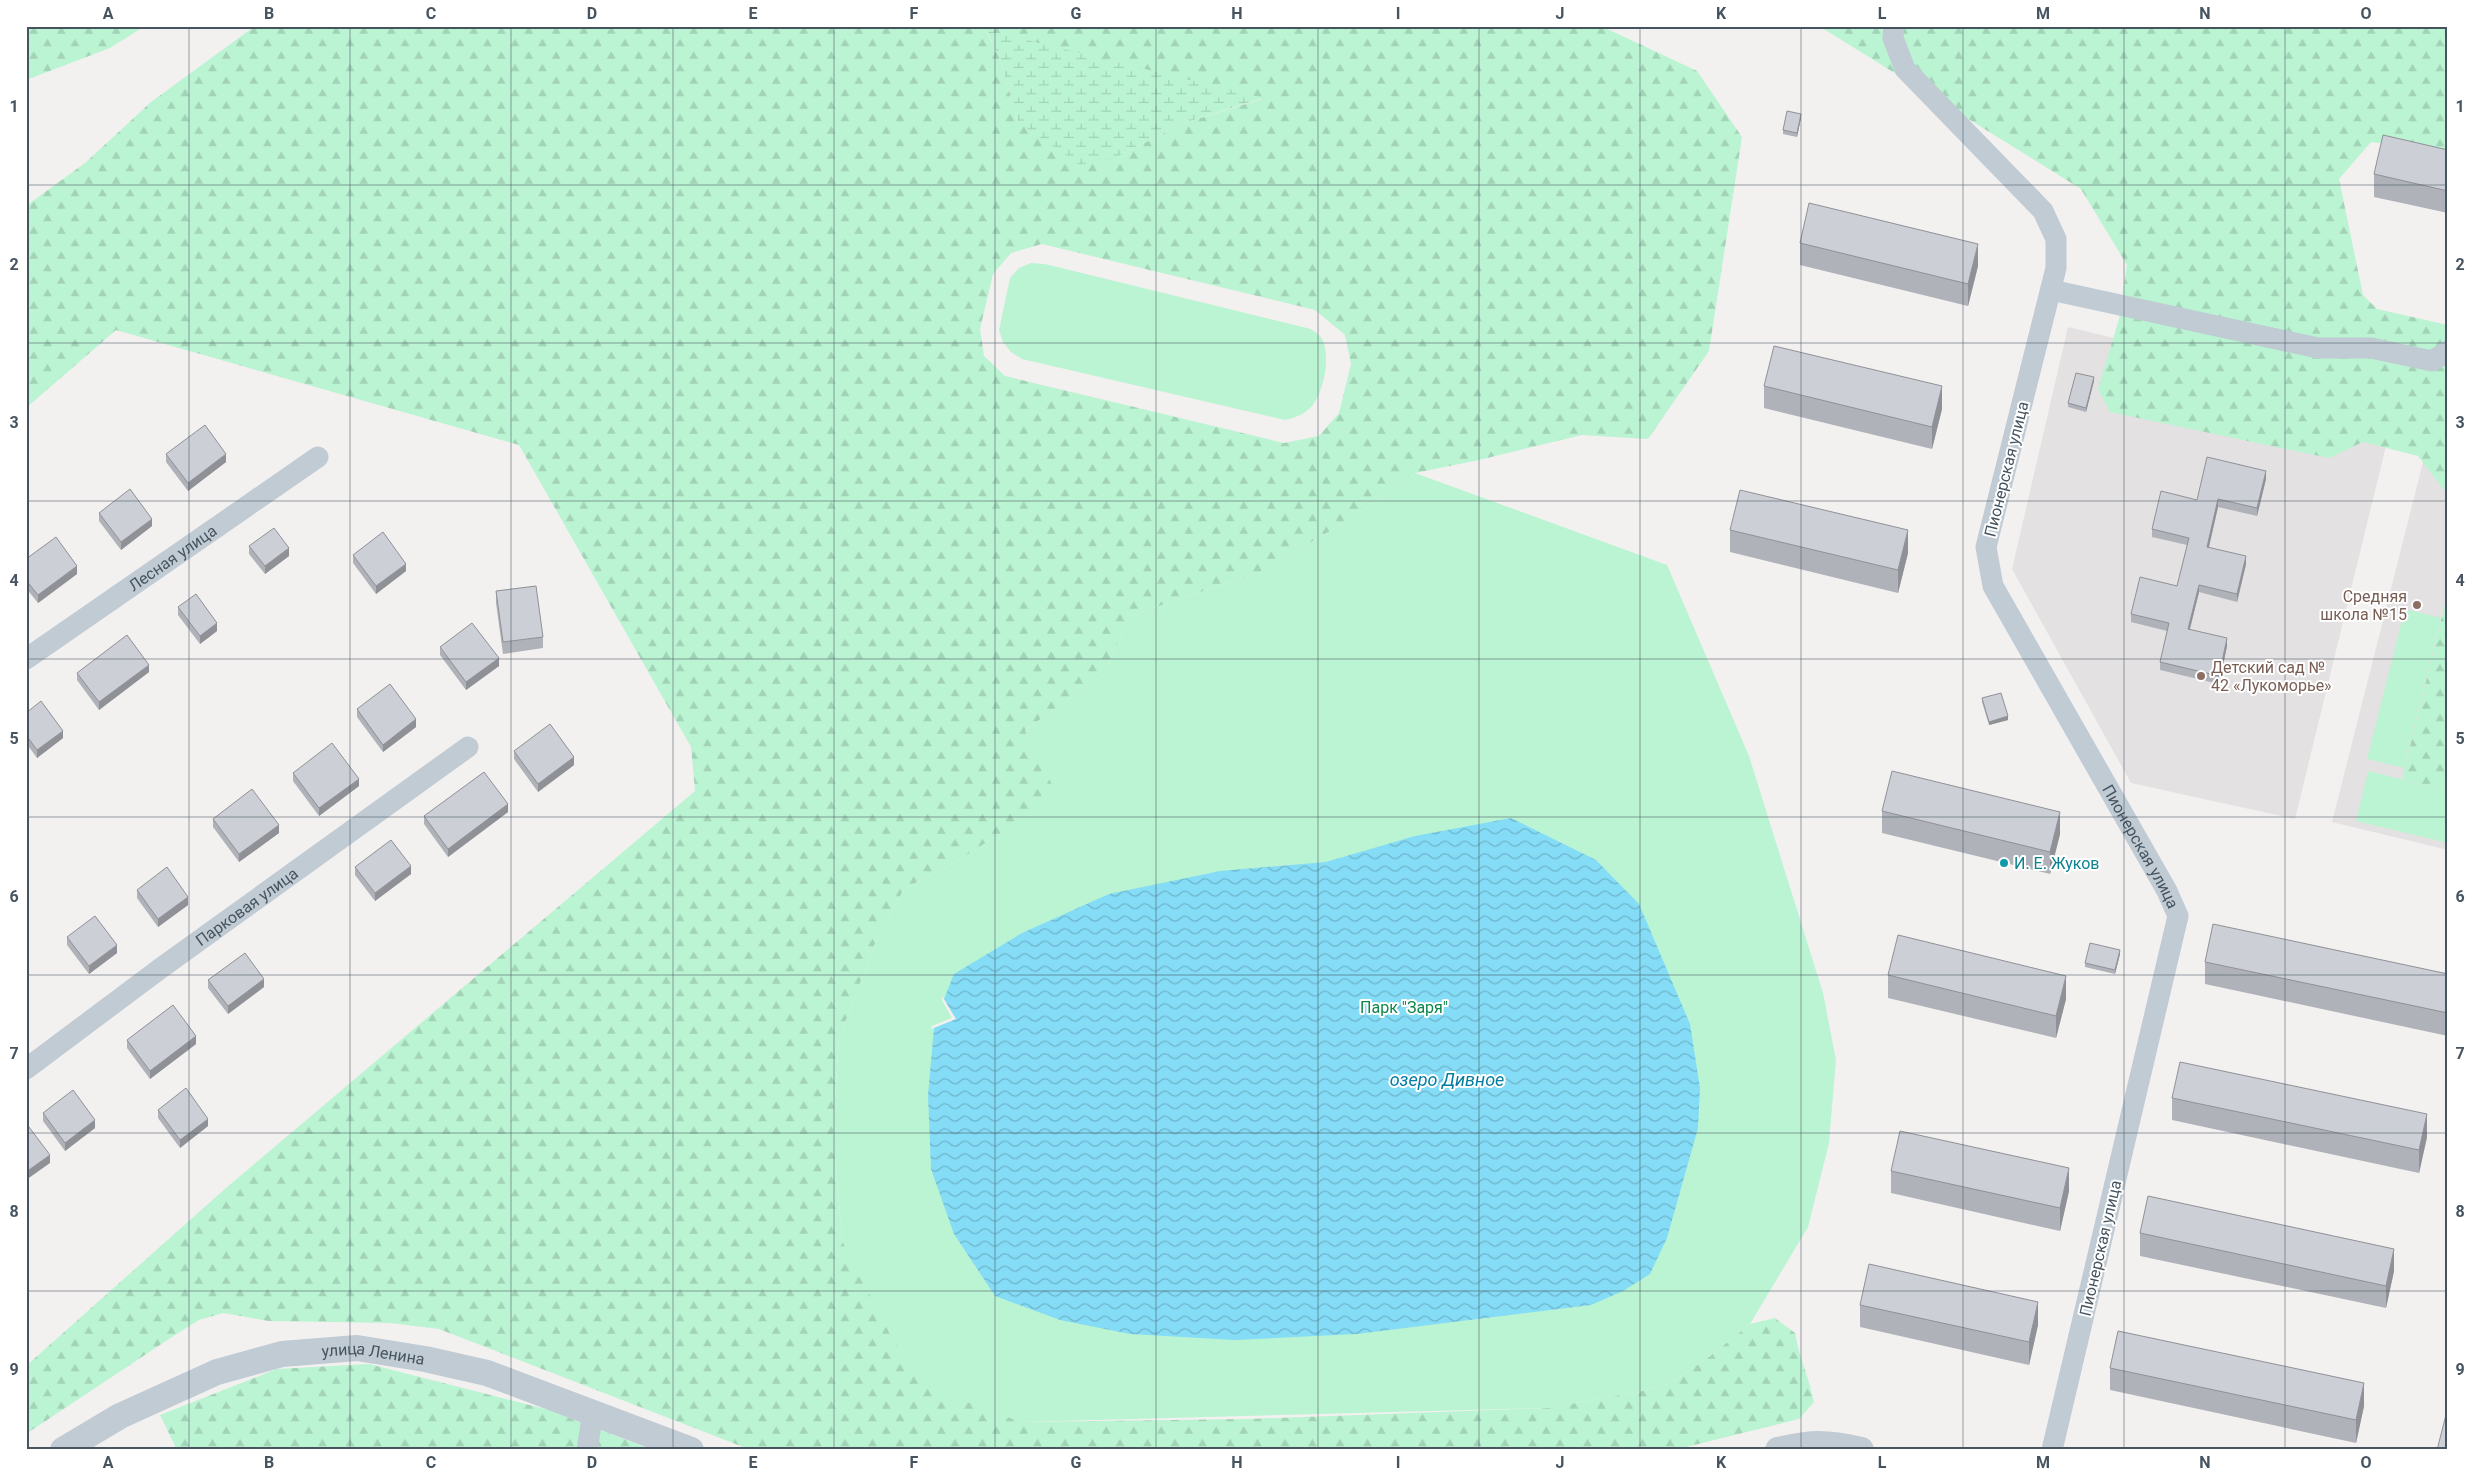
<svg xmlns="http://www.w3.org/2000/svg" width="2474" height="1476" font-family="Roboto,sans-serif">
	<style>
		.education { fill: #e4e1e2 }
		.forest { fill: url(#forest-firs); fill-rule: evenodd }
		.wetland { fill: url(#wetland-marsh) }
		.green { fill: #bbf4d2 }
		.water { fill: url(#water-waves) }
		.pier { fill: #f3f0f0 }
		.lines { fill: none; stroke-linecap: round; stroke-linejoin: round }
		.minor { stroke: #c0cbd4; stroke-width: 21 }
		.tertiary { stroke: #c0cbd4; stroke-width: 26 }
		.wall { fill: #afb2b8 }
		.shaded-wall { fill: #8f9196 }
		.building { fill: #cccfd6; stroke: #8f9196 }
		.grid { fill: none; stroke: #465460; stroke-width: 1; stroke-opacity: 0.55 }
		.education-dot { fill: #8d6e63; stroke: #fff; stroke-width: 2 }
		.culture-dot { fill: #0f9aa8; stroke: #fff; stroke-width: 2 }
		.labels { text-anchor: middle; stroke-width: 4; stroke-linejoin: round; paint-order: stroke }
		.street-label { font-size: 16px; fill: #465460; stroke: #fff }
		.education-label { font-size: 16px; fill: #785e54; stroke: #fff; text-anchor: end }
		.culture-label { font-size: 16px; fill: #0d838f; stroke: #fff; text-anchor: start }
		.park-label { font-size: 16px; fill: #0d864b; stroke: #fff }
		.water-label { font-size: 18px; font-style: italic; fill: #037da1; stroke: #fff }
		.neatline { fill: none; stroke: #465460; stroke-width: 2 }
		.grid-label { font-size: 16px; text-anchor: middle; font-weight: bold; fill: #465460 }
	</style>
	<defs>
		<pattern id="forest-firs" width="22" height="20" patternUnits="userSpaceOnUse" patternTransform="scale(1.25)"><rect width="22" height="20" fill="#bbf4d2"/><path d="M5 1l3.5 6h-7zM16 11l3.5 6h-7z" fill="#a2d3b7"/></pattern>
		<pattern id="wetland-marsh" width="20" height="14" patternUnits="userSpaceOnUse" patternTransform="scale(1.25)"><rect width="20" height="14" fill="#bbf4d2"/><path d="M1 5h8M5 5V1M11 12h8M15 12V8" fill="none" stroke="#a2d3b7"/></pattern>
		<pattern id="water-waves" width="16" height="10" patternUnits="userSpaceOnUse" patternTransform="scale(1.25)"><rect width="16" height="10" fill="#84dcf6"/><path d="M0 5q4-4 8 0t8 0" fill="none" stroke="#6eb5cb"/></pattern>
	</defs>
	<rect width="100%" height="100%" fill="#f3f0f0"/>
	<!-- education -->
	<g class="education">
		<path d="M2068,327L2396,405L2295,819L2131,783L2012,569Z"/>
		<path d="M2448,385V850L2332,822L2442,387Z"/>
	</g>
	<!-- forest -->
	<g class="forest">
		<path d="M26,26H145L110,48L26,80Z"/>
		<path d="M255,26H1601L1697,71L1742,137L1709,351L1648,439L1582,435L1479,460L1415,473L1352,518L1263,571L1130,616L1103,676L1025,730L1059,797L954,863L904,889L876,941L839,1039L833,1129L842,1241L1021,1422L1247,1419L1547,1408L1646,1390L1671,1383L1710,1356L1750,1324L1775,1318L1795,1333C1799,1357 1809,1378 1814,1402L1799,1419L1674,1450H751L439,1329L390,1323L269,1321L223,1313L199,1320L178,1333L26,1434V1366L226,1188L695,791L691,747L519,445L116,330L26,408V206L85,163L151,102ZM986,31L1262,99L1181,124L1117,157L1018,122L999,57ZM1042,244L1315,310L1345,335L1351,364L1339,413L1319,436L1284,443L1005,376L984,356L980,329L993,274L1011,253Z"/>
		<path d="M1819,26H2448V155L2427,149L2371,142L2339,179L2363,295L2377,309L2448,325V495L2418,456L2363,442L2329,458L2110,412L2098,389L2119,319L2127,265L2081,189Z"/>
		<path d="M2448,592V791L2402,779Z"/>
		<path d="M369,1364L549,1410L653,1450H177L160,1415L277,1369Z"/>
	</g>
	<!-- wetland -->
	<path class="wetland" d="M986,30L1263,98L1181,124L1117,157L1080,165L1018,122L999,57Z"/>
	<!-- green -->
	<g class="green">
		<path d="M1031,263L1045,264L1311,329C1315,332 1320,335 1322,339C1331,357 1324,391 1312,406C1305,414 1295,418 1285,420L1022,359L1011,352L1003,342L999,330L1010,278L1019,268Z"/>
		<path d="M1415,473L1667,565L1749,756L1823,993L1836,1060L1829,1143L1808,1227L1750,1324L1710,1356L1671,1383L1646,1390L1547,1408L1021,1422L948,1395L895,1344L842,1241L833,1129L839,1039L876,941L904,889L954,863L1058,797L1025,730L1103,676L1130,616L1263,571L1352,518Z"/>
		<path d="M2405,609L2441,618L2404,768L2367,759Z"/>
		<path d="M2368,771L2448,791V843L2356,821Z"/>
	</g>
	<!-- water -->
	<path class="water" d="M1511,818L1596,860L1639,904L1690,1024L1700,1088L1698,1128L1667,1238L1650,1274L1623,1291L1591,1305L1357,1334L1235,1340L1130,1334L1060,1320L995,1296L954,1234L931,1169L928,1095L934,1028L955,1019L944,999L954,974L1022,933L1109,894L1220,871L1326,862L1415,836Z"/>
	<!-- pier -->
	<path class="pier" d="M942,996L956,1019L931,1029L932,1026L952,1018L942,1000Z"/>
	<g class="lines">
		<!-- minor -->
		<g class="minor">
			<path id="s1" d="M1894,26L1893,38L1905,69L2043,211L2056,239V268L1986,547L1993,586L2167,891L2178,916L2052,1450"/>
			<path d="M2051,290L2318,348H2371L2432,361L2448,351"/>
			<path id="s2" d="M26,659L318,457"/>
			<path id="s3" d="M26,1069L161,968L468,747"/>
			<path d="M587,1450L593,1412"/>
		</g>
		<!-- tertiary -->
		<g class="tertiary">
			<path id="s4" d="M63,1450L120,1416L217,1372L282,1354L357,1348L425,1359L487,1373L691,1450"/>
			<path d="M1778,1450C1811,1442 1827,1442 1861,1450"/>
		</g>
	</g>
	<!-- wall -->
	<g class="wall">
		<path d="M1801,118L1797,137L1783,134V130Z"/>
		<path d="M2448,150V213L2374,197V174Z"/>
		<path d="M1800,243L1978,266L1968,306L1800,265Z"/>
		<path d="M2094,381L2086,412L2068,407V403Z"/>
		<path d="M1764,386L1942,409L1932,449L1764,408Z"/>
		<path d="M166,454L226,462L188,491L166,462Z"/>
		<path d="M2266,479L2257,516L2218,507L2209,547L2246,564L2237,602L2199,592L2190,629L2227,646L2219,684L2160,670V662L2167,631L2131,622V614L2177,586L2187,545L2152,537V529L2197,500Z"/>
		<path d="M99,513L152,526L121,550L99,521Z"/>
		<path d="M1730,530L1908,553L1898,593L1730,552Z"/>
		<path d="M249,546L289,556L265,574L249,554Z"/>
		<path d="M353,555L406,571L376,594L353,563Z"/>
		<path d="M26,559L77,574L38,603L26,588Z"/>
		<path d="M496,591L543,637V648L503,654L496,603Z"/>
		<path d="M178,607L217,631L200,644L178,615Z"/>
		<path d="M440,647L499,666L466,690L440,655Z"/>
		<path d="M149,672L99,710L77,680V673Z"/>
		<path d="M1982,698L2008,720L1989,725L1982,702Z"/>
		<path d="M357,709L416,727L383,752L357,717Z"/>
		<path d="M26,713L63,738L37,758L26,743Z"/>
		<path d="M514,751L574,765L538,792L514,759Z"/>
		<path d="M293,773L359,786L319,816L293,781Z"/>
		<path d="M1882,811L2060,834L2050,874L1882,833Z"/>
		<path d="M508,812L448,857L424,824V816Z"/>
		<path d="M213,819L279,833L239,862L213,827Z"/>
		<path d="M355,867L411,874L375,901L355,875Z"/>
		<path d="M137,890L188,905L158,927L137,898Z"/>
		<path d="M67,937L117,953L89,974L67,945Z"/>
		<path d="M2120,954L2115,974L2085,967V963Z"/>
		<path d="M2205,962L2448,974V1036L2205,984Z"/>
		<path d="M1888,975L2066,999L2056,1038L1888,998Z"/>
		<path d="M208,980L264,987L228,1014L208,988Z"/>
		<path d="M127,1040L196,1044L150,1079L127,1048Z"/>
		<path d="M2172,1098L2427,1137L2419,1173L2172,1120Z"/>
		<path d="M158,1110L208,1126L180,1148L158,1118Z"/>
		<path d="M43,1113L95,1128L65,1151L43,1121Z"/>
		<path d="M1891,1171L2069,1191L2060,1231L1891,1193Z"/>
		<path d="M2140,1233L2394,1271L2386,1308L2140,1256Z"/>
		<path d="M1860,1305L2038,1325L2029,1365L1860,1327Z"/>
		<path d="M2110,1368L2364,1406L2356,1443L2110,1390Z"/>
	</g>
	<!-- shaded-wall -->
	<g class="shaded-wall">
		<path d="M1801,114V118L1797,137V133Z"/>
		<path d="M1978,244V266L1968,306V284Z"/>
		<path d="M2094,377V381L2086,412V408Z"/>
		<path d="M1942,386V409L1932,449V427Z"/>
		<path d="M226,454V462L188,491V483Z"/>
		<path d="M2266,471V479L2257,516V508Z"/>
		<path d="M2218,499V507L2207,555V547Z"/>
		<path d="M152,519V526L121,550V542Z"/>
		<path d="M1908,530V553L1898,593V570Z"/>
		<path d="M289,548V556L265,574V566Z"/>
		<path d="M2246,556V564L2237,602V594Z"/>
		<path d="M406,564V571L376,594V586Z"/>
		<path d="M77,566V574L38,603V595Z"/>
		<path d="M2199,585V592L2188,636V629Z"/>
		<path d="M217,623V631L200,644V636Z"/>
		<path d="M2227,638V646L2219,684V676Z"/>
		<path d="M499,658V666L466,690V682Z"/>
		<path d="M149,665V672L99,710V702Z"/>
		<path d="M2008,716V720L1989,725V722Z"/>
		<path d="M416,719V727L383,752V745Z"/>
		<path d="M63,731V738L37,758V750Z"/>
		<path d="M574,757V765L538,792V784Z"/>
		<path d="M359,779V786L319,816V808Z"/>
		<path d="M508,804V812L448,857V849Z"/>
		<path d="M2060,812V834L2050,874V852Z"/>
		<path d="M279,825V833L239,862V854Z"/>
		<path d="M411,866V874L375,901V893Z"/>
		<path d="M188,897V905L158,927V919Z"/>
		<path d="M117,945V953L89,974V966Z"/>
		<path d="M2120,950V954L2115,974V970Z"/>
		<path d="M2066,976V999L2056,1038V1016Z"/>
		<path d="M264,979V987L228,1014V1006Z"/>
		<path d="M196,1036V1044L150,1079V1071Z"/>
		<path d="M2427,1114V1137L2419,1173V1150Z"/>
		<path d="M208,1119V1126L180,1148V1140Z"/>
		<path d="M95,1120V1128L65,1151V1143Z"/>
		<path d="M50,1155V1163L26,1180V1172Z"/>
		<path d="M2069,1168V1191L2060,1231V1208Z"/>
		<path d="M2394,1249V1271L2386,1308V1286Z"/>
		<path d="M2038,1302V1325L2029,1365V1342Z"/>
		<path d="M2364,1383V1406L2356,1443V1420Z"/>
	</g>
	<!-- building -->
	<g class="building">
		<path d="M1787,111L1801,114L1797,133L1783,130Z"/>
		<path d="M2383,135L2448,150V191L2374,174Z"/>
		<path d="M1809,203L1978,244L1968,284L1800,243Z"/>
		<path d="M1774,346L1942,386L1932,427L1764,386Z"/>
		<path d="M2076,373L2094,377L2086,408L2068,403Z"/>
		<path d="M205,425L226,454L188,483L166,454Z"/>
		<path d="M2207,457L2266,471L2257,508L2218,499L2207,547L2246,556L2237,594L2199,585L2188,629L2227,638L2219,676L2160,662L2169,623L2131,614L2140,577L2177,586L2189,538L2152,529L2161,491L2197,500Z"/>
		<path d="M130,489L152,519L121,542L99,513Z"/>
		<path d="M1740,490L1908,530L1898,570L1730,530Z"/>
		<path d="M274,528L289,548L265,566L249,546Z"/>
		<path d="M383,532L406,564L376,586L353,555Z"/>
		<path d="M56,537L77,566L38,595L26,580V559Z"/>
		<path d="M536,586L543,637L503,642L496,591Z"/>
		<path d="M196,594L217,623L200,636L178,607Z"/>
		<path d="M472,623L499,658L466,682L440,647Z"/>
		<path d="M127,635L149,665L99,702L77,673Z"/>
		<path d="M390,684L416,719L383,745L357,709Z"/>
		<path d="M2001,693L2008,716L1989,722L1982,698Z"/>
		<path d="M41,701L63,731L37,750L26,735V713Z"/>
		<path d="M550,724L574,757L538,784L514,751Z"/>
		<path d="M332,743L359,779L319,808L293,773Z"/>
		<path d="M1892,771L2060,812L2050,852L1882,811Z"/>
		<path d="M484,772L508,804L448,849L424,816Z"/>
		<path d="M252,789L279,825L239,854L213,819Z"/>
		<path d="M391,840L411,866L375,893L355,867Z"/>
		<path d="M167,867L188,897L158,919L137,890Z"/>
		<path d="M95,916L117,945L89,966L67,937Z"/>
		<path d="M2213,924L2448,974V1013L2205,962Z"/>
		<path d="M1898,935L2066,976L2056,1016L1888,975Z"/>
		<path d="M2090,943L2120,950L2115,970L2085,963Z"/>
		<path d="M245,953L264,979L228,1006L208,980Z"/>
		<path d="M173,1005L196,1036L150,1071L127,1040Z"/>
		<path d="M2180,1062L2427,1114L2419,1150L2172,1098Z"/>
		<path d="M186,1088L208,1119L180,1140L158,1110Z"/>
		<path d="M73,1090L95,1120L65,1143L43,1113Z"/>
		<path d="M26,1123L50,1155L26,1172Z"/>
		<path d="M1900,1131L2069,1168L2060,1208L1891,1171Z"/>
		<path d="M2148,1196L2394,1249L2386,1286L2140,1233Z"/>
		<path d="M1869,1264L2038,1302L2029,1342L1860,1305Z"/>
		<path d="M2118,1331L2364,1383L2356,1420L2110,1368Z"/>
		<path d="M2448,1407V1450H2437Z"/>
	</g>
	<!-- grid -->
	<path class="grid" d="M189,26V1450M350,26V1450M511,26V1450M673,26V1450M834,26V1450M995,26V1450M1156,26V1450M1318,26V1450M1479,26V1450M1640,26V1450M1801,26V1450M1963,26V1450M2124,26V1450M2285,26V1450M26,185H2448M26,343H2448M26,501H2448M26,659H2448M26,817H2448M26,975H2448M26,1133H2448M26,1291H2448"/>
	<!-- markers -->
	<g class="education-dot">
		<circle cx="2417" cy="605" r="5"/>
		<circle cx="2201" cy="676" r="5"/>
	</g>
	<circle class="culture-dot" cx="2004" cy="863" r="5"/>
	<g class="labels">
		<!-- street labels -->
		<g class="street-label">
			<text transform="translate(2006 469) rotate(-76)" y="6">Пионерская улица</text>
			<text dy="6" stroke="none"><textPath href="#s2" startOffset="178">Лесная улица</textPath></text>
			<text dy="6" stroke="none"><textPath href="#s1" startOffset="930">Пионерская улица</textPath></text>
			<text dy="6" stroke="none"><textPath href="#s3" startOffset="274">Парковая улица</textPath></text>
			<text transform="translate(2100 1248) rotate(-77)" y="6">Пионерская улица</text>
			<text dy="6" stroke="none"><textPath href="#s4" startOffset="332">улица Ленина</textPath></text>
		</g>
		<!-- education labels -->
		<g class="education-label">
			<text x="2407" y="602">Средняя<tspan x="2407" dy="18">школа №15</tspan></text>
			<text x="2211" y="673" text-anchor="start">Детский сад №<tspan x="2211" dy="18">42 «Лукоморье»</tspan></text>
		</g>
		<!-- culture labels -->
		<g class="culture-label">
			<text x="2014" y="869">И. Е. Жуков</text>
		</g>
		<!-- park labels -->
		<g class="park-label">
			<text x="1404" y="1013">Парк "Заря"</text>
		</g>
		<!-- water labels -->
		<g class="water-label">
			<text x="1447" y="1086">озеро Дивное</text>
		</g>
	</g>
	<!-- border -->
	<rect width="2474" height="1476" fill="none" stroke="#ffffff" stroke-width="55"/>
	<rect x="28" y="28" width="2418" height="1420" class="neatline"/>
	<g class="grid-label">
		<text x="108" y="19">A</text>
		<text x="269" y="19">B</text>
		<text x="431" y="19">C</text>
		<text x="592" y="19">D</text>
		<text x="753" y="19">E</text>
		<text x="914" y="19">F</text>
		<text x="1076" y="19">G</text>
		<text x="1237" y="19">H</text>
		<text x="1398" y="19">I</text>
		<text x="1560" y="19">J</text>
		<text x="1721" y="19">K</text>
		<text x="1882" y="19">L</text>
		<text x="2043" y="19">M</text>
		<text x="2205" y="19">N</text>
		<text x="2366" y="19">O</text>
		<text x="14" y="112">1</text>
		<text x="2460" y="112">1</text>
		<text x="14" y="270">2</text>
		<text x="2460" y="270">2</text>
		<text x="14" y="428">3</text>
		<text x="2460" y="428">3</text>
		<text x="14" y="586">4</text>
		<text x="2460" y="586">4</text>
		<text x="14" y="744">5</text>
		<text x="2460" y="744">5</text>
		<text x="14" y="902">6</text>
		<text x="2460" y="902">6</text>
		<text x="14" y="1059">7</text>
		<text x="2460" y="1059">7</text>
		<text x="14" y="1217">8</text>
		<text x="2460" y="1217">8</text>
		<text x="14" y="1375">9</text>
		<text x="2460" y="1375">9</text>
		<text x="108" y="1468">A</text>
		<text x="269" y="1468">B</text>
		<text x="431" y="1468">C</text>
		<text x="592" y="1468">D</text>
		<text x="753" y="1468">E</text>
		<text x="914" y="1468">F</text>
		<text x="1076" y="1468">G</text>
		<text x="1237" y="1468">H</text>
		<text x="1398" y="1468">I</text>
		<text x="1560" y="1468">J</text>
		<text x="1721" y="1468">K</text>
		<text x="1882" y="1468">L</text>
		<text x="2043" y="1468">M</text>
		<text x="2205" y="1468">N</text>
		<text x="2366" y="1468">O</text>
	</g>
</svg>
